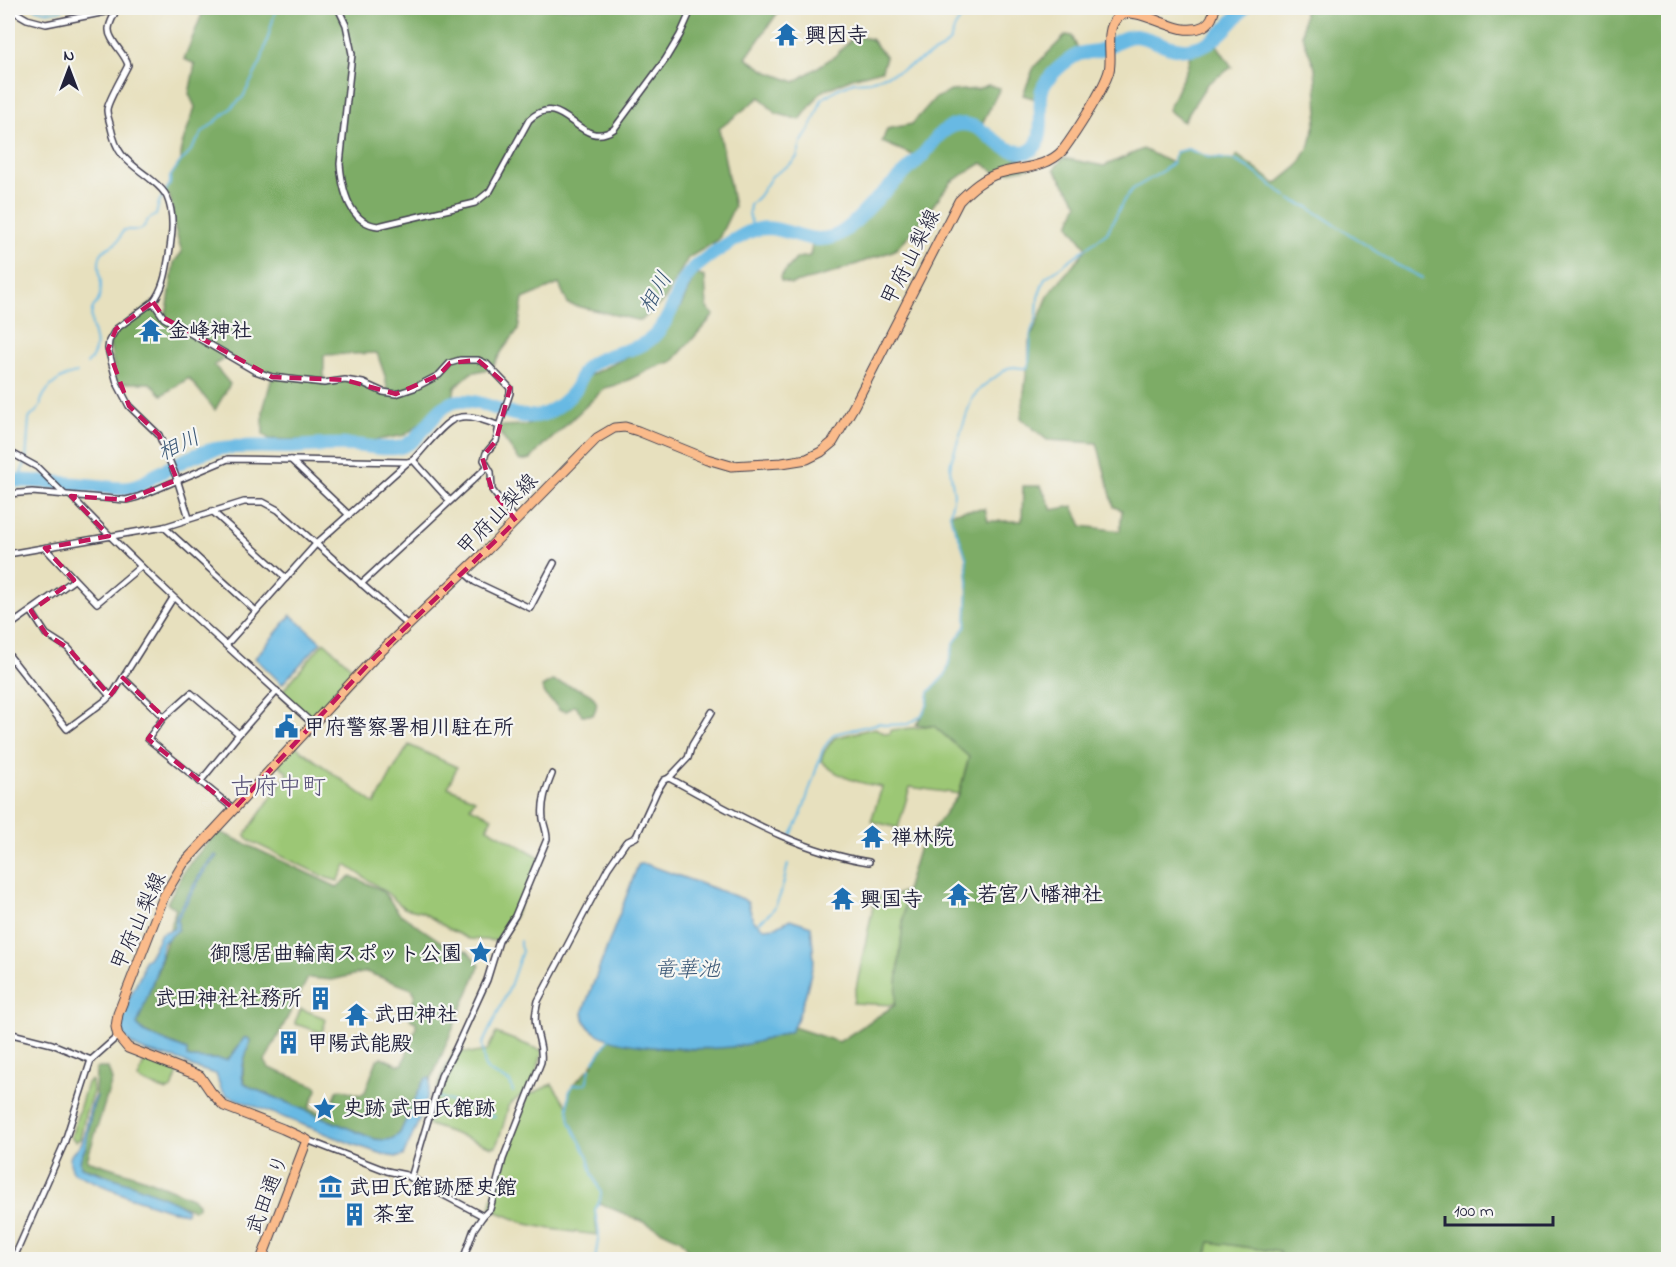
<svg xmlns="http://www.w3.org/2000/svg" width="1676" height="1267" font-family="'Indie Flower','Klee One',sans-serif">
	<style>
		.green { fill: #9cc774; stroke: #5f7458; stroke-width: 1.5 }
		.forest { fill: #7dac66; stroke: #506750; stroke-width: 1.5; fill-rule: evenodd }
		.water { fill: #68b9e3; stroke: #456e8f; stroke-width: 1.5 }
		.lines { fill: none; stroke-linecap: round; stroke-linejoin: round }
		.stream { stroke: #68b9e3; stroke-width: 2 }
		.river { stroke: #68b9e3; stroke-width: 14 }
		.minor-casing { stroke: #403e4f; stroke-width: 8 }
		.primary-casing { stroke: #403e4f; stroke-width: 11 }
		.minor { stroke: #fff; stroke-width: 5 }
		.primary { stroke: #fabb8b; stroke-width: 9 }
		.marked { fill: none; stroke: #c2185b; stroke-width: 4.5; stroke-dasharray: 12 8; stroke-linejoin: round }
		.labels { text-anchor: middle; stroke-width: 4.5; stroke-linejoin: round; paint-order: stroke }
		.poi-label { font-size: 21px; font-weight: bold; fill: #22223b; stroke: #f6f6f2; text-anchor: start }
		.street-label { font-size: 21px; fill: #22223b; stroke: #f6f6f2 }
		.water-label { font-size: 22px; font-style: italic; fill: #3a5776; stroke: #f6f6f2 }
		.quarter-label { font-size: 24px; fill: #595379; stroke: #f6f6f2 }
	</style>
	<rect width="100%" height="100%" fill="#f6f6f2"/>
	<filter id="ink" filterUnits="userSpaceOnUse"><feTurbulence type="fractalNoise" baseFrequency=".0167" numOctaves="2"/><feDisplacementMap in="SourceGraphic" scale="12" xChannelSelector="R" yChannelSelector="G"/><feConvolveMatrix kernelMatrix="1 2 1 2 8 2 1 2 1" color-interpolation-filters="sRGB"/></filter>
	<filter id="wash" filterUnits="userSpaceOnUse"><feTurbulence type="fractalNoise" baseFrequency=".008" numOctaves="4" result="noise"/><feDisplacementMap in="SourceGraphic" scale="24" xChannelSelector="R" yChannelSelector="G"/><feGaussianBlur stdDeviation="1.35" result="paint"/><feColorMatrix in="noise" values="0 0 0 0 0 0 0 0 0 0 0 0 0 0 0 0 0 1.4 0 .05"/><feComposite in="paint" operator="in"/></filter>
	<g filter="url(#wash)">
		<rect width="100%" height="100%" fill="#e7e0be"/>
		<!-- green -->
		<g class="green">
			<path d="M324,642L359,674L313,724L280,694Z"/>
			<path d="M934,726L969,757L959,794L910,787L898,828L871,821L882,787C859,783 838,778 821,761L824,752L834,738L875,728L884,733L890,734L891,730Z"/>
			<path d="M294,745L375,804L394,769L409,745L457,767L448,787L475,799L470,807L492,817L487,828L540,857L515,916L499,941L469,939L449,929L422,912L404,908L386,892L346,865L338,881L327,878L250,841L245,835L288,773L277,763Z"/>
			<path d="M906,891L895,1005L853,1003L875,897L893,896Z"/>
			<path d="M301,1009L325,1018L326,1020L322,1032H320L295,1024V1022Z"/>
			<path d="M496,1033L543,1051L529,1095L552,1084L568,1107L570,1122L588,1157L592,1173L601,1193L600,1200L595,1210L597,1235L551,1229L527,1224L490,1209L495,1188L527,1096H523V1094L508,1106C506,1120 501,1133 496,1146L492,1147L427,1124L441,1076L455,1050L474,1053L487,1051Z"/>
			<path d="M145,1059L178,1072L172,1089L167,1091C160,1088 143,1083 138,1079Z"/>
			<path d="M90,1080L92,1081L93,1092L85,1114L80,1139L76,1141L71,1137L87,1083Z"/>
			<path d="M1210,1242L1281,1252L1280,1259L1205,1260Z"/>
		</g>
		<!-- forest -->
		<g class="forest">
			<path d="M214,8H781L746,58L766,71L795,82L835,56L854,36L871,39L886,57L882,70L852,78L821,92L800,120L775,113L760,97L719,129L734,207L718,240L688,258L665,299L641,321L568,304L559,284L523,299L518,330L502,351L492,368L471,373L455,387L453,399L405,435L361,443L269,439L263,434V410L272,377L228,356L214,365L230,384L215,410L189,378L162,395L150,383H117L109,341L112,334L153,302L165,317L168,306L174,262L182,252L175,229L170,197L164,193L170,184V177L181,161V148L195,107L189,94L195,64L184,59L202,14ZM377,353L385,376L388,393L345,380L324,382V355Z"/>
			<path d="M1307,8H1668V1259L1280,1260V1252L1210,1242L1205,1260L696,1259L681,1240L648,1224L599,1203L601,1193L592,1173L588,1157L570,1122L568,1107L569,1093L573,1085L590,1068L609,1039L661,1048L691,1049L737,1046L791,1031L793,1027L839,1042L895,1005L906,891L918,850L959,794L969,757L934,726L916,725L927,706L929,692L946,674L954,643L966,626L968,582L966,557L960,539L952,522L950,513L965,510L985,509L988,521H1022L1023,486H1041L1052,510L1073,506L1082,526L1120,531L1122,510L1114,507L1097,443L1047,440L1021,418L1027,368L1029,363V342L1049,294L1087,248L1069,225L1078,203L1054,169L1063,158L1104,166L1143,149L1172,163L1176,152L1188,149L1208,157L1233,160L1237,155L1276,184L1298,166L1310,145L1318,112L1315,68L1302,35L1304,12Z"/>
			<path d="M1066,35L1072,36L1080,54L1051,75L1036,99L1023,95L1034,67Z"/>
			<path d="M1213,39L1232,67L1207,84L1183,122L1168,110L1187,68L1191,50L1204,46Z"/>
			<path d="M988,85L1000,88L980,128L993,145L1018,159L1037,166L998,174L982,163L951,182L914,230L895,250L830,274L791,284L781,281L780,277L797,258L810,256L813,239L832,237L842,231L920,158L882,142L887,129L912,124L935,98L951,91L978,89Z"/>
			<path d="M695,274L705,277L707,308L714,315L672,362C648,366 629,384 605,388L547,443L544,444L531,459L520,461L498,431L499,426L527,425L557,409L576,392L581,382L588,376L656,343L681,306Z"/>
			<path d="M552,681C563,684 592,690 596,701C598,706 595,710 593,715H582L576,706H573L567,711L559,710C555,701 543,699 542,687Z"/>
			<path d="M218,831L337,887L351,876L382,890L399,913L450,948L467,951L480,965L431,1080L430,1078L422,1084L400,1133C390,1142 387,1141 374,1139L252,1088L244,1082C241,1066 246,1056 250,1041L248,1038H244L234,1053L227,1060L190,1058L187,1057V1050L144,1032L137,1025L139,1017L160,964L176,908L167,903L185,869ZM366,972L412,989L415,994L409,1015L411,1020L416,1022V1028L403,1064L399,1065L381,1057L377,1060L365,1092L360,1095L342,1089L337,1091L328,1115L309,1108L317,1090L316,1086L269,1068L265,1061L308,978L332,980Z"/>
			<path d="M96,1068H108L112,1080L87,1160L143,1178L192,1198L198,1203V1207L194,1210L96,1171L81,1167C78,1157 84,1154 86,1145C89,1127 89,1116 96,1098L95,1096Z"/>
		</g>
		<!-- water -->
		<g class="water">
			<path d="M291,615L321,642L282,684L255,658Z"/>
			<path d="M215,855L217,856L204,872L178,918V930L163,943L159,964L137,1025L145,1033L187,1050V1057L190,1058L227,1060L234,1053L244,1038H248L250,1041C246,1056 240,1066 243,1082L252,1088L374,1139C386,1140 391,1142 400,1133L422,1084L426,1078H430C431,1099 412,1136 403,1156L398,1157L389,1156L355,1145L226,1095L221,1089L216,1074L192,1067C181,1057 154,1056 140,1049C103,1032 131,998 141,974C143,970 142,964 144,961C145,959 147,959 148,958C153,951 157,941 161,933L174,929L176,916L203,869Z"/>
			<path d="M640,864H646L743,899L748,903L753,920L764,928L776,927L790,919L811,926L814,960L806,993L797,1020L791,1031C774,1037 755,1043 738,1046C707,1051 621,1050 596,1033C588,1028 583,1020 583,1011L638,865Z"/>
			<path d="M95,1096H97L96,1098C89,1115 89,1128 86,1145C84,1154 78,1157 81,1167C99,1173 179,1199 187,1210L186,1213L169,1210L129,1197L74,1173C72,1169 69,1164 70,1159C71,1150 78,1150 81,1144C89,1130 85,1112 95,1096Z"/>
		</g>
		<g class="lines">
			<!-- stream -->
			<g class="stream">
				<path d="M35,8C45,12 56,13 65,8"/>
				<path d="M753,230L749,213L750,205L759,196L772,176L792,163L797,157L801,143L812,125L822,99L837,89L854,82L870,81L902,70L943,48L950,41L955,27L968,8"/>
				<path d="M87,364C106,344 87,331 92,311C92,308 95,305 97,303C100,298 101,291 101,285C101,275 97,267 100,257C102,248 111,248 117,242C120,239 121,233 124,230H139L142,229L148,220L156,215L159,202L170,184V177L181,161L187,156L203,132L229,110L243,97L261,62L274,16L278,8"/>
				<path d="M18,480L26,461L29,419C32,414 36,413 39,408C43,403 39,405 42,399C48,385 63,375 77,373"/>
				<path d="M791,835L800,818L823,749L834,734L880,723L886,725L908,724L921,716L927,706L929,692L946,674L954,643L966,626L968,582L966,557L960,539L952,522L950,513L954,494L950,469L951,462L972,398L983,386L1008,368L1014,367L1021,368H1027L1029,363L1031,332L1037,316L1038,297L1045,278L1107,233L1124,200L1133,189L1160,173L1172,163L1176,152L1188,149L1208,157L1234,160L1249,168L1291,200L1308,207L1395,264L1422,278"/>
				<path d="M758,924C762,919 768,915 772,911C782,898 784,879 788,864"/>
				<path d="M594,1061L609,1039"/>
				<path d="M590,1068L586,1084L573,1085L569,1093L568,1107L570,1122L588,1157L592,1173L601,1193L600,1200L595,1210L599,1233L595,1260"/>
				<path d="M513,1092L510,1082L490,1072L485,1067L482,1045L509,989L522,951L520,946V941"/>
				<path d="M438,1097L495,1117"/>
			</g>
			<!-- river -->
			<path class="river" d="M8,480C37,481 68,483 97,486C110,487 122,491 134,487C141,485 148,480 154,476C173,466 195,453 216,449C240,445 267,447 291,447C311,446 331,444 351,445C366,445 381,450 396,448C424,445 432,403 460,401C485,399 514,422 541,415C553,412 569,399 576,388C580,382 581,374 586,368C603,352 637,353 653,337C670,321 675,297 686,278C694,264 730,242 745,234C777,216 802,247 832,237C848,233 866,209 878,198C892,184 907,171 921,157C931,146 939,131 953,126C979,117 991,144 1012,150C1017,151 1022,153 1027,152C1049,145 1037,105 1042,90C1046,77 1066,60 1079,54C1086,52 1094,52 1101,50C1112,45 1123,36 1135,36C1147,37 1160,44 1171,47C1204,57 1225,31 1244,8"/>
		</g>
	</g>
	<g filter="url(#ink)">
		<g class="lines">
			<defs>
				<g id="minor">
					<path d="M8,8L27,19L46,24L116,10C114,16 109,23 109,29C108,40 125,53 128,65C124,74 107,102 107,110C107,116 110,122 111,128C117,156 126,160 148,177C155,183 163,188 167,197C175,216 172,235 169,255C166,272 164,288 153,302L164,318L255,371L272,377L324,383L345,380L363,383L383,392L396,394L414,388L439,375L450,363L460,360H478L487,364L510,388V393L499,426"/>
					<path d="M338,8L346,25L352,54L340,164C342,188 349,223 378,226L475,203L490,191L529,120C564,87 579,153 614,129L665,60L680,35L692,8"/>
					<path d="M153,302L116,329L109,341L108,349L117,383L129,406L159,435L177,479L189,518"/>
					<path d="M8,451L37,467L65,495"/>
					<path d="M291,460L349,515"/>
					<path d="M413,460L450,501"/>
					<path d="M8,494L32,492L126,500L138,497L228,459L408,462"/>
					<path d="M71,496C147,576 230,649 313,724"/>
					<path d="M212,511L286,578"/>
					<path d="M164,527L256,611"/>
					<path d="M45,548L97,603L140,567"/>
					<path d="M8,554L164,527L244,502H263L278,510L408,625"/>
					<path d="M464,572L475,582L530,608L554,563"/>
					<path d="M361,584L487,467"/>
					<path d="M31,611L46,634L68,648L110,696"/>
					<path d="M8,627L74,580"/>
					<path d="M226,645L317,543L408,462L413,460C423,450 444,421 457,418C472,414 486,421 499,426L496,441L486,453L484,460L491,472L492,490L516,521"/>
					<path d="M8,654L67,729L106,700L114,692L173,598"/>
					<path d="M123,678L164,717"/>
					<path d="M669,778C733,812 796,851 869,862"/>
					<path d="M200,782L239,734L277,691"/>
					<path d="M234,809L148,739L164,717L191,693L239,734"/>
					<path d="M8,1033L52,1044L91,1060"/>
					<path d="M307,1140L387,1171L406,1175L483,1216"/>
					<path d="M411,1178L441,1076L455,1050L487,980L499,941L515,916L547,839C547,831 544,826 543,819C541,802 546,789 552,774"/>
					<path d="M13,1260L64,1144L91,1060L118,1036"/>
					<path d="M463,1260L474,1229L483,1216L490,1209L503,1159L541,1062C543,1046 538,1041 536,1026C534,1018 536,1009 538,1001L608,868L626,842L636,837L657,791L664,780L669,778L688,758L692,745L712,712"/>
				</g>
				<path id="primary" d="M261,1260L307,1140L283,1129L224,1106L211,1092L200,1076L128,1048L118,1036L116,1027L118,1014L164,896L183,864L375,657L487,550L597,438L614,428L625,427L638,431L707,459L731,466L782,463L807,459L821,452L833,442L854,406L959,201C971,189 983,178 1000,173C1022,167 1047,168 1063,150C1075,134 1104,89 1109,71C1113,55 1104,31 1117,18C1138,0 1176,41 1204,26C1211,22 1213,16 1215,8"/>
			</defs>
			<!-- minor casing -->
			<use href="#minor" class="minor-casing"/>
			<!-- primary casing -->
			<use href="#primary" class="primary-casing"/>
			<!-- minor -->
			<use href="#minor" class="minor"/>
			<!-- primary -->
			<use href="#primary" class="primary"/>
		</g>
	</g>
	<!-- marked area -->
	<path class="marked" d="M153,302L164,318L272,377L345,380L396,394L439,375L450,363L478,360L510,388L496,441L482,457L492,490L516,521L375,657L234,809L148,739L164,717L153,707L123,678L110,696L68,648L46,634L31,611L74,580L45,548L109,536L71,496L126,500L177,480L159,435L129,406L108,349L116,329Z"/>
	<!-- icons -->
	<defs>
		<symbol id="temple-bare" viewBox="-9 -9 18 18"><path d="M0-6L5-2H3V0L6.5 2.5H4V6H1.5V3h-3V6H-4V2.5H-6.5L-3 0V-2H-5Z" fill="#1f6fb2" stroke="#f6f6f2" stroke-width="2.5" paint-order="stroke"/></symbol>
		<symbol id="civic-bare" viewBox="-9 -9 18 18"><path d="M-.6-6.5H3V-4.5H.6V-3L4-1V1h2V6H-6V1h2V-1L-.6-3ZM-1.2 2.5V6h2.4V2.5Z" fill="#1f6fb2" stroke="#f6f6f2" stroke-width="2.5" paint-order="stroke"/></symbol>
		<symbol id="sight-bare" viewBox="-9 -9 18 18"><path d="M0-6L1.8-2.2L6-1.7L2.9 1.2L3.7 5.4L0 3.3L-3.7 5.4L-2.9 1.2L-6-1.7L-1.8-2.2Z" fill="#1f6fb2" stroke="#f6f6f2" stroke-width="2.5" paint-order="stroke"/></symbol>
		<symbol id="building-bare" viewBox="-9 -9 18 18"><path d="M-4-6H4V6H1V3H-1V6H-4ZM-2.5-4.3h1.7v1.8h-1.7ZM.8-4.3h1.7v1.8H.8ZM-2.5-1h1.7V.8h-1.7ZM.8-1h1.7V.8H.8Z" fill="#1f6fb2" stroke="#f6f6f2" stroke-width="2.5" paint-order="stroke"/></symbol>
		<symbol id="museum-bare" viewBox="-9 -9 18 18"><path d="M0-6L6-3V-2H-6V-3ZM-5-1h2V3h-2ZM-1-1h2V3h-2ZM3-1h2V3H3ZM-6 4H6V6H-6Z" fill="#1f6fb2" stroke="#f6f6f2" stroke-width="2.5" paint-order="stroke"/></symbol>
	</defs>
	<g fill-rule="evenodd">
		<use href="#temple-bare" x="770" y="18" width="33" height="33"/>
		<use href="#temple-bare" x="134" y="314" width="33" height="33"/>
		<use href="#civic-bare" x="270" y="710" width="33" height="33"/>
		<use href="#temple-bare" x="856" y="820" width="33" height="33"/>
		<use href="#temple-bare" x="942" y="878" width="33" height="33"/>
		<use href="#temple-bare" x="826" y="882" width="33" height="33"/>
		<use href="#sight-bare" x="464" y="936" width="33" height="33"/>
		<use href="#building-bare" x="304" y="982" width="33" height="33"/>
		<use href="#temple-bare" x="340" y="998" width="33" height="33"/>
		<use href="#building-bare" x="272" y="1026" width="33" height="33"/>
		<use href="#sight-bare" x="308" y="1092" width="33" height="33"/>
		<use href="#museum-bare" x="314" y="1170" width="33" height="33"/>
		<use href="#building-bare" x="338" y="1198" width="33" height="33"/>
	</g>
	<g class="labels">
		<!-- poi labels -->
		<g class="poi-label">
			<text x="805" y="42">興因寺</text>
			<text x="168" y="337">金峰神社</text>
			<text x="304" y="734">甲府警察署相川駐在所</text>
			<text x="891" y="844">禅林院</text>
			<text x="977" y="901">若宮八幡神社</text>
			<text x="860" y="906">興国寺</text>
			<text x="462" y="960" text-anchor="end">御隠居曲輪南スポット公園</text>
			<text x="302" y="1005" text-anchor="end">武田神社社務所</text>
			<text x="374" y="1021">武田神社</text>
			<text x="307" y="1050">甲陽武能殿</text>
			<text x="343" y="1115">史跡 武田氏館跡</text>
			<text x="349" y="1194">武田氏館跡歴史館</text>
			<text x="373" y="1221">茶室</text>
		</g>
		<!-- street labels -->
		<g class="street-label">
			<text transform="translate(910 257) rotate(-63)" y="7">甲府山梨線</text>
			<text transform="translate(497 514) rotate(-46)" y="7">甲府山梨線</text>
			<text transform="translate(138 921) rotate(-66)" y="7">甲府山梨線</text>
			<text transform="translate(267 1194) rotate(-69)" y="7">武田通り</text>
		</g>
		<!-- water labels -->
		<g class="water-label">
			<text transform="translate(654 292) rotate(-60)" y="8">相川</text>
			<text transform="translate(178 444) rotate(-25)" y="8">相川</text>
			<text x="687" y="976">竜華池</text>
		</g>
		<!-- quarter labels -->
		<g class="quarter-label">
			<text x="278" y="794">古府中町</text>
		</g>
	</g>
	<!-- margin -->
	<rect width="1676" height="1267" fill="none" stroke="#f6f6f2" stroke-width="30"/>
	<!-- north arrow -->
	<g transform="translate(69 69)" stroke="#f6f6f2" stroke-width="4.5" paint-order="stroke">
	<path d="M0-4.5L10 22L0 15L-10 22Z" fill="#22223b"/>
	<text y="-9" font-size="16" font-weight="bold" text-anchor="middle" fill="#22223b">N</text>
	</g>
	<!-- scale -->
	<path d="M1445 1216v9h108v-9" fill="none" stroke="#22223b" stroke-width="3"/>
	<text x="1454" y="1216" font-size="18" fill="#22223b" stroke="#f6f6f2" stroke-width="4.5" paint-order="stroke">100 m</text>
</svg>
